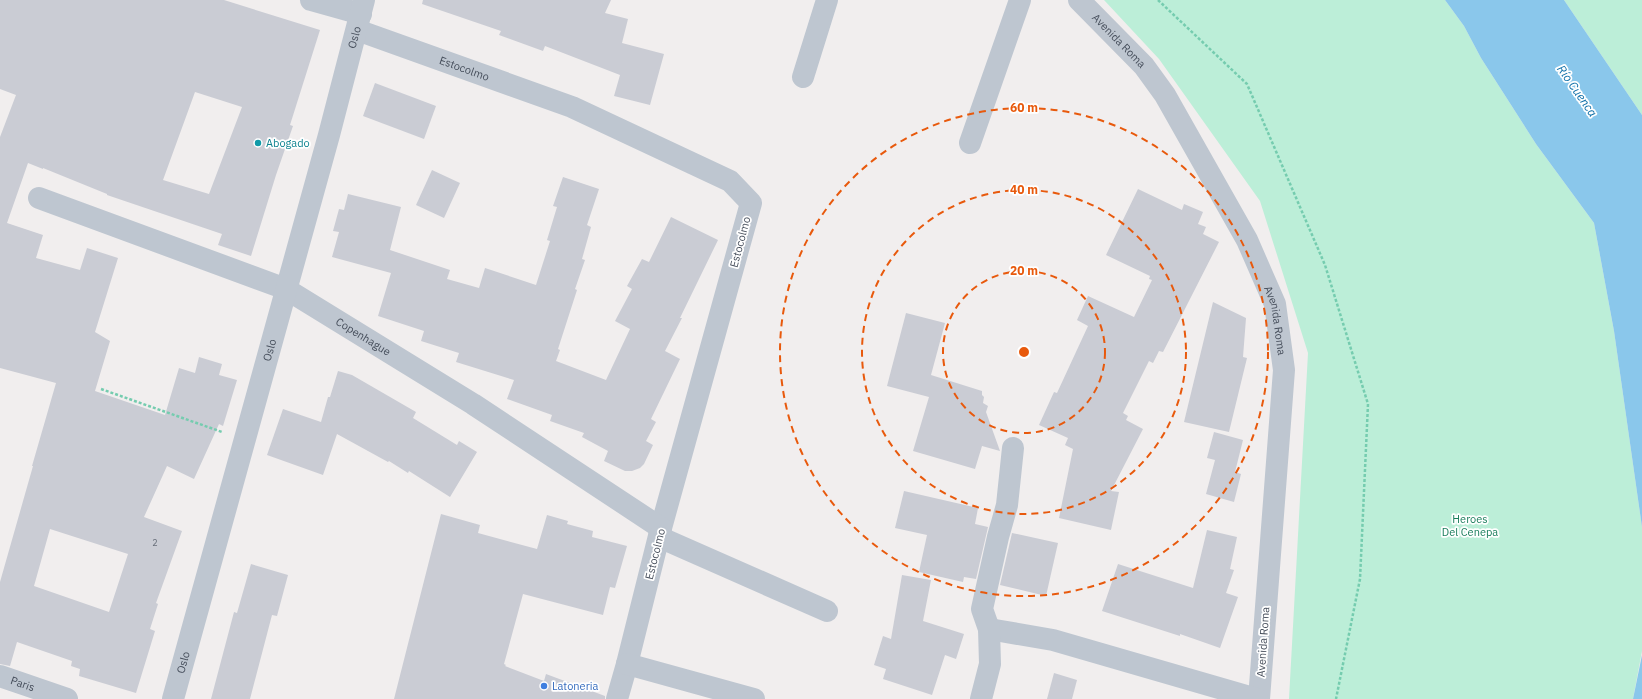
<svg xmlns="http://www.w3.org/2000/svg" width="1642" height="699" font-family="'IBM Plex Sans',sans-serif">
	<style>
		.green { fill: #bceed8 }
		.water { fill: #8ac7eb }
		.building { fill: #caccd4; fill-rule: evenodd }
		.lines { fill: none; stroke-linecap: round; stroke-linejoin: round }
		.path { stroke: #75ccaf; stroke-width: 2.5; stroke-dasharray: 3 2; stroke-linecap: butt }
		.minor { stroke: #bec6d0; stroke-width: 22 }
		.ring { fill: none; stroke: #e8590c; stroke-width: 2; stroke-dasharray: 7 5 }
		.culture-dot { fill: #0f9aa8; stroke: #fff; stroke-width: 1.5 }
		.shop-dot { fill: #3f7fe0; stroke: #fff; stroke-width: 1.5 }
		.labels { text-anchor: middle; stroke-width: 3.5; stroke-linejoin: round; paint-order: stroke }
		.number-label { font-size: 9px; fill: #676e79 }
		.street-label { font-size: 11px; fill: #464e5b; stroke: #fff }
		.culture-label { font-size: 11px; fill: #0d838f; stroke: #fff; text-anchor: start }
		.park-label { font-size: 11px; fill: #187c5a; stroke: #fff }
		.shop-label { font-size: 11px; fill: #366cbe; stroke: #fff; text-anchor: start }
		.water-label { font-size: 12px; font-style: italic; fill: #0d6ea7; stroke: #fff }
		.centre { fill: #e8590c; stroke: #fff; stroke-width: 2 }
		.ring-label { font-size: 12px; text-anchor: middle; font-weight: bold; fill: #e8590c; stroke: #fff; stroke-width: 3.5; stroke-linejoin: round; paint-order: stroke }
	</style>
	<rect width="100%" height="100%" fill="#f1eeee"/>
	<!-- green -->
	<g class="green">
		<path d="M1104,0H1445L1464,26L1481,58L1536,144L1594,223L1614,331L1642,527V651L1633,699H1289L1308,353L1260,201L1159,59Z"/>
		<path d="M1564,0H1642V115Z"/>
	</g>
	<!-- water -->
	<g class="water">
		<path d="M1445,0H1564L1642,115V527L1614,331L1594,223L1536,144L1481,58L1464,26Z"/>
		<path d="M1642,651V699H1633L1642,655Z"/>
	</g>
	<!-- building -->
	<g class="building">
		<path d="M0,0H224L320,30L290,125L293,126L276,175L251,256L218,245L222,234L107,195V194L43,168V169L28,163L7,223L43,235L36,258L80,270L87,248L118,258L95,332L110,341L95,391L165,415L179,368L195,373L199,357L222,364L219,375L237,380L223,426L219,424L194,479L167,466L144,517L182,531L156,603L158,604L150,629L155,631L136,693L79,676L80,669L71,666L72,661L17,642L10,666L0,664V582L33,466H32L56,383L0,368V137L16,95L0,89ZM195,92L242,107L209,194L163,180ZM50,529L128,554L109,612L34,586Z"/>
		<path d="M423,0H611L605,13L628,19L622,43L664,54L650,105L614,96L620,75L545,46L543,51L499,35L501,31L422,4Z"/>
		<path d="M375,83L436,106L424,139L363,116Z"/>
		<path d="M432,170L460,183L444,218L416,205Z"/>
		<path d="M563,177L599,189L587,225L591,227L582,259L585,260L575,289L577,290L558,349L560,350L556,361L606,380L630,329L615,321L632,289L627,286L642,259L649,262L671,217L718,240L680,318H682L665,351L680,359L651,419L656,422L646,441L653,445L644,464L640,468L632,471H625L604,461L608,451L582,437L584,433L550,421L552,415L507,399L514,380L456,362L459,353L421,341L424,331L378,316L391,273L332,257L339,232L333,231L339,209L344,210L348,194L401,207L390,250L450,270L447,279L479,288L485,268L536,285L550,241L547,240L557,207L553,206Z"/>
		<path d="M1138,189L1182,210L1184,204L1203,212L1198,224L1206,227L1203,234L1219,242L1163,352L1159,351L1153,363L1149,361L1123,413L1128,416L1126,420L1143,429L1111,491L1119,492L1111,530L1059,518L1073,449L1065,445L1068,438L1039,425L1054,392L1057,393L1088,326L1077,320L1088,296L1134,317L1152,280L1149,279L1150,276L1106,255Z"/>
		<path d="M1213,302L1246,318L1243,357L1247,358L1229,432L1184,422Z"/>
		<path d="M906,313L945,323L931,375L982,391V395L984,397L983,403L988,406L986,412L1000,451L982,446L975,469L913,451L929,397L887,386Z"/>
		<path d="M338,371L352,375L416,412L413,418L457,445L459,441L477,452L450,497L409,471L408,473L389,461L388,462L337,434L323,475L267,455L283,409L321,422L328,397H330Z"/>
		<path d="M1214,432L1243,440L1235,472L1241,474L1234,502L1206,494L1215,460L1207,458Z"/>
		<path d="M904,491L978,508L975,524L988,527L976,579L964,577L963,582L919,572L927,535L895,528Z"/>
		<path d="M441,514L480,525L478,533L537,549L547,515L568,521L567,524L593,531L592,537L627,546L615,588L610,587L603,615L523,594L504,664L506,665L505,666L544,681L546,674L605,696V699H394Z"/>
		<path d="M1207,530L1237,537L1230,569L1234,570L1226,593L1238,597L1220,648L1180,634V636L1102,611L1118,564L1193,588Z"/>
		<path d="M1012,533L1058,543L1046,596L1000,585Z"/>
		<path d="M251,564L288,575L277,616L272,615L250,699H211L234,612L237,613Z"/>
		<path d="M902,575L931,580L923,621L964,634L956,659L945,655L932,695L883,679L886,669L874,665L883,636L891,639Z"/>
		<path d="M1054,673L1077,680L1072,699H1047Z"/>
	</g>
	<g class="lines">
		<!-- path -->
		<g class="path">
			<path d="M1158,0L1247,84L1325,265L1368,404L1360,579L1336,699"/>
			<path d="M101,389L222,432"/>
		</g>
		<!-- minor -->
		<g class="minor">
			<path d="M311,0L361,14"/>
			<path id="s1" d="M1079,0L1144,66L1165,95L1247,240L1275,304L1284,370L1259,699"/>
			<path id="s2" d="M357,30L572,107L730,181L751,203L661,528L627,664L617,699"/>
			<path d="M803,77L827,0"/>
			<path d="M970,143L1020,0"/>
			<path id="s3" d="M39,198L286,289L473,404L661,528"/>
			<path d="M659,537L827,611"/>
			<path d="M989,629L1053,640L1257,699"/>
			<path d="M627,664L754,699"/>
			<path id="s4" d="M0,676L67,699"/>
			<path id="s5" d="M173,699L329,135L364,0"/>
			<path d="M981,699L990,664L989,629L982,609L998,537L1007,505L1013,448"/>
		</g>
	</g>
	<!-- distance rings -->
	<g class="ring">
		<circle cx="1024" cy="352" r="81"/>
		<circle cx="1024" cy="352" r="162"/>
		<circle cx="1024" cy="352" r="244"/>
	</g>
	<!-- markers -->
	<circle class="culture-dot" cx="258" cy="143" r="4"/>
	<circle class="shop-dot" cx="544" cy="686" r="4"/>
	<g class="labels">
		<!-- number labels -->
		<g class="number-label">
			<text x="155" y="546">2</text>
		</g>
		<!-- street labels -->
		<g class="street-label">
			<text dy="4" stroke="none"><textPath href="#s5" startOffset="686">Oslo</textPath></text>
			<text dy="4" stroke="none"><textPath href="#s1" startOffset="57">Avenida Roma</textPath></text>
			<text dy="4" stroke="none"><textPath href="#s2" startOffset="114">Estocolmo</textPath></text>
			<text transform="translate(740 242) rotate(-75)" y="4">Estocolmo</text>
			<text dy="4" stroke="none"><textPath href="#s1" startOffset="381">Avenida Roma</textPath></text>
			<text dy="4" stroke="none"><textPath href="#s3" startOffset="354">Copenhague</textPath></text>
			<text dy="4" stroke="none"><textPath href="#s5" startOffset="362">Oslo</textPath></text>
			<text transform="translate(655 554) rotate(-76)" y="4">Estocolmo</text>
			<text transform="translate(1263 642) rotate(-86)" y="4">Avenida Roma</text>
			<text dy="4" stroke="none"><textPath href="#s5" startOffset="38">Oslo</textPath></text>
			<text dy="4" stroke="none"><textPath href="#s4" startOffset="24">Paris</textPath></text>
		</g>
		<!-- culture labels -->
		<g class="culture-label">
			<text x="266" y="147">Abogado</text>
		</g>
		<!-- park labels -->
		<g class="park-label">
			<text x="1470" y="523">Heroes<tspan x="1470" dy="13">Del Cenepa</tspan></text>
		</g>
		<!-- shop labels -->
		<g class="shop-label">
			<text x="552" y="690">Latoneria</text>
		</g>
		<!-- water labels -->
		<g class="water-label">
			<text transform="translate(1577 91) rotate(55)" y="4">Río Cuenca</text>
		</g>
	</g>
	<circle cx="1024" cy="352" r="6" class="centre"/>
	<g class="ring-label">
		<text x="1024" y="112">60 m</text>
		<text x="1024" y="194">40 m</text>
		<text x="1024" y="275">20 m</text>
	</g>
</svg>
